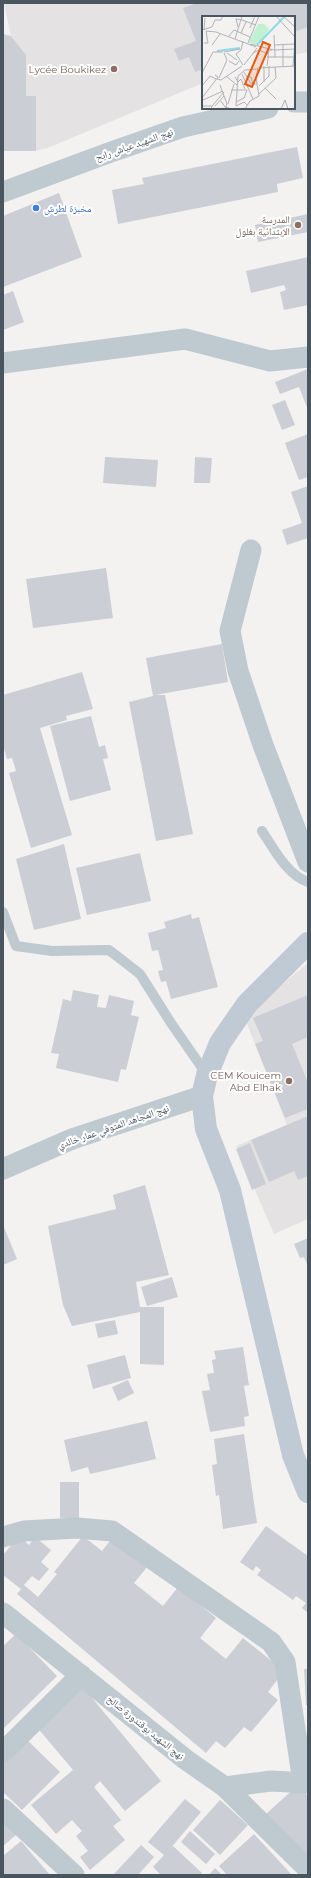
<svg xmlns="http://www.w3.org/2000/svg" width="311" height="1878" font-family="Montserrat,'Noto Naskh Arabic',sans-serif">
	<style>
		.education { fill: #e4e2e3 }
		.building { fill: #cbced4 }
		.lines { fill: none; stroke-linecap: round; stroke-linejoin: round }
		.service { stroke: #bfc9d0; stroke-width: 10 }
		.minor { stroke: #bfc9d0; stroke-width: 21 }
		.secondary { stroke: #bfcad4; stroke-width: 22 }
		.education-dot { fill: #8d6e63; stroke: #fff; stroke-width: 1.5 }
		.shop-dot { fill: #3f7fe0; stroke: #fff; stroke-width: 1.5 }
		.labels { text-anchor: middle; stroke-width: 4; stroke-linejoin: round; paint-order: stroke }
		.education-label { font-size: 10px; fill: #785e54; stroke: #fff; text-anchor: end }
		.street-label { font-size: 10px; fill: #49555f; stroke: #fff }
		.shop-label { font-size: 10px; fill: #366cbe; stroke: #fff; text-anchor: start }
		.inset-river { fill: none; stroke: #8fdaec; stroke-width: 2 }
		.inset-road { fill: none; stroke: #b0b3b7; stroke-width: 1 }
		.view { fill: #e8590c; fill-opacity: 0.15; stroke: #e8590c; stroke-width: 2 }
		.inset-edge { fill: none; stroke: #49555f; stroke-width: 2 }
	</style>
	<rect width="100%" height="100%" fill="#f4f1f1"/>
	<!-- education -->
	<g class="education">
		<path d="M4,3H308V52L294,55V17H203V83L50,147L36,151V97L26,96V55L11,36Z"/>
		<path d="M308,963V1219L274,1234L236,1146L287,1125L244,1016Z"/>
	</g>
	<!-- building -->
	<g class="building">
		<path d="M197,3H307L308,27L294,32V17H203V69L195,72L189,57L179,61L174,49L196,41L183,8Z"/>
		<path d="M3,34L11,36L26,55V96H36V151H3Z"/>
		<path d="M297,147L303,178L277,184L278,192L118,224L112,190L144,184L142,178Z"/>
		<path d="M59,193L82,257L3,287V216Z"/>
		<path d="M308,214V232L258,242L255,225Z"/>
		<path d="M308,257V305L284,310L280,292L286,290L284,285L251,293L246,271Z"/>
		<path d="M13,291L24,322L3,330V295Z"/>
		<path d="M308,369V410L299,387L280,394L275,382Z"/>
		<path d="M285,400L295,425L282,430L272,405Z"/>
		<path d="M308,434V477L299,480L285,443Z"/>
		<path d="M105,457L158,460L156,487L103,483Z"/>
		<path d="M195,457L212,458L210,483H194Z"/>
		<path d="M308,486V538L287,545L282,530L302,523L291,492Z"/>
		<path d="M106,568L113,618L33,628L26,579Z"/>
		<path d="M222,644L228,682L155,695H165L193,834L156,841L129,702L153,696L146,658Z"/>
		<path d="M82,672L93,709L66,716L67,720L40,728L72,835L31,848L9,773L16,771L12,758L7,759L3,745V695Z"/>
		<path d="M91,716L99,747L105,745L108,758L103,759L111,790L70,801L50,726Z"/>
		<path d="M64,844L81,919L34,930L16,859Z"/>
		<path d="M140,853L151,901L87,915L76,868Z"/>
		<path d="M191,914L192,919L199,917L218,987L171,999L166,981L161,982L158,971L163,970L158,950L152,951L148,933L166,928L164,922Z"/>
		<path d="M73,990L99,995L97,1007L106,1008L109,995L134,1001L131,1015L139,1017L126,1070L121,1069L118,1082L56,1068L59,1054L51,1053L63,999L71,1001Z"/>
		<path d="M308,995V1037L292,1044L308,1083V1109L285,1118L255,1044L263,1041L253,1018Z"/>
		<path d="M308,1116V1176L298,1180L294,1171L269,1182L251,1140Z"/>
		<path d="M250,1143L266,1184L252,1190L236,1149Z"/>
		<path d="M145,1185L169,1275L136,1282L140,1307H164V1365L140,1364V1312L72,1326L63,1305L48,1226L116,1209L113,1195Z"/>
		<path d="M3,1225L17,1259L3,1265Z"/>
		<path d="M308,1238V1266L304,1257L300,1258L294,1244Z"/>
		<path d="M172,1277L178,1297L147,1306L141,1287Z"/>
		<path d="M115,1320L118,1334L98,1338L95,1324Z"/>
		<path d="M243,1347L249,1385L244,1386L249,1416L244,1417L245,1426L210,1432L202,1391L210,1390L207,1374L214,1373L212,1360L216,1359L214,1351Z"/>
		<path d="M125,1355L131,1378L93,1389L87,1365Z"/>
		<path d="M128,1380L134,1393L118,1401L112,1387Z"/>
		<path d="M147,1421L156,1459L90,1474L88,1467L71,1472L64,1440Z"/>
		<path d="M244,1434L257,1523L223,1529L219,1495L216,1496L212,1465L217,1464L214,1439Z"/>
		<rect x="60" y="1482" width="19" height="36"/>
		<path d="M266,1526L308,1556V1613L302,1608L306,1603L296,1596L293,1600L257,1575L261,1570L256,1566L253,1571L240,1562Z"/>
		<path d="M19,1536L29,1545L35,1537L51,1550L41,1562L49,1569L39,1581L32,1576L24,1585L38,1597L57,1574L54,1572L83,1536L102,1551L113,1537L148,1566L134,1583L163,1606L178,1587L216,1618L200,1638L226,1659L243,1638L284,1671L268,1692L278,1700L251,1732L244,1727L225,1748L216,1741L206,1753L17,1594L21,1589L3,1575V1555Z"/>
		<path d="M16,1634L57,1676L3,1729V1646Z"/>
		<path d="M304,1669H308V1705H306Z"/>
		<path d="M83,1687L161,1781L125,1811L100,1781L94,1787L121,1820L113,1826L125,1840L90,1870L80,1857L88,1851L76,1836L82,1831L72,1820L56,1834L31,1805L73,1770L36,1726Z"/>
		<path d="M24,1737L60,1772L22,1810L3,1792V1758Z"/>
		<path d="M298,1785L308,1796V1860L266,1814Z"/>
		<path d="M185,1799L201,1812L170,1849L173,1846L202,1873L200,1875H161L153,1867L164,1855L148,1842Z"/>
		<path d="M220,1800L248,1825L220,1855L193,1830Z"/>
		<path d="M3,1820L16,1835L3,1846Z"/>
		<path d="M190,1831L215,1854L206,1864L181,1842Z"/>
		<path d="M254,1834L292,1875H227L219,1866Z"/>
		<path d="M21,1841L50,1875H3V1856Z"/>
		<path d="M141,1845L154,1857L138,1875H113Z"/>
		<path d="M215,1868L222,1875H209Z"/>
	</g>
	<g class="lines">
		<!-- service -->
		<g class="service">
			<path d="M262,831C274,849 287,875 308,882"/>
			<path d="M3,912L16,946L52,951L109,950L140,974L171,1023L207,1075"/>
		</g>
		<!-- minor -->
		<g class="minor">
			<path d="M294,102H308"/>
			<path d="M3,192L111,152L183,127L268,108"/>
			<path d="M3,363L185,339L270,361L308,357"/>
			<path d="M251,550L230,631L238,671L263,745L308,862"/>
			<path d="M3,1169L72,1139L202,1096"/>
			<path d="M3,1537L24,1531L77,1528L112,1531L271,1642L285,1662L303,1782"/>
			<path d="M3,1613L185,1759L225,1787L271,1781L308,1783"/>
			<path d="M3,1752L81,1675"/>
			<path d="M225,1787L308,1869"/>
			<path d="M3,1809L74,1875"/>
		</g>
		<!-- secondary -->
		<path class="secondary" d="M308,943L247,1004L220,1043L207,1075L202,1096L206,1129L230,1190L293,1455L308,1492"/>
	</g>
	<!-- markers -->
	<g class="education-dot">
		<circle cx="114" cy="69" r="4"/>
		<circle cx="298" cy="225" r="4"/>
		<circle cx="289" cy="1081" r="4"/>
	</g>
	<circle class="shop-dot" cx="36" cy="208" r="4"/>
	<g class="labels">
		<!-- education labels -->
		<g class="education-label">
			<text x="106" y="73">Lycée Boukikez</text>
			<text x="290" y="223">المدرسة<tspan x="290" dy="12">الإبتدائية بغلول</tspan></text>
			<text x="281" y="1079">CEM Kouicem<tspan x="281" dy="12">Abd Elhak</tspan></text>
		</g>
		<!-- street labels -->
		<g class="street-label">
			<text transform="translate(134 144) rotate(-19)" y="4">نهج الشهيد عياش رابح</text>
			<text transform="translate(113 1126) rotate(-19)" y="4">نهج المجاهد المتوفي عمار خالدي</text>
			<text transform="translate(146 1727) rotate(39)" y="4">نهج الشهيد بوقندورة صالح</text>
		</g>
		<!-- shop labels -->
		<g class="shop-label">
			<text x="44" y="212">مخبزة لطرش</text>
		</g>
	</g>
	<!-- overview -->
	<g transform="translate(202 16)">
		<rect width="93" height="93" fill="#f4f1f1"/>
		<path d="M56,8H62L67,13L60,25L52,29L47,26Z" fill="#c1f0d2"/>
		<path class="inset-river" d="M55,29L83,0M15,35L38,32"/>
		<path class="inset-road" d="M74,0L93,21M81,0L93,11M40,4L54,9M36,11L34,3L40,4M48,12L53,0M0,14L10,11L13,4H19L21,0M2,14L3,2M39,17L44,6M72,19L73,41M27,20L32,14L48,21M33,23L40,0M41,25L39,34L34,38L41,49M2,27H6L4,15L14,16L54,31M46,27L57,0M48,28L72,34L93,33M10,29L18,18M72,29L92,28M22,36L38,33M25,37L35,44M51,37L57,34L66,38M65,41H93M27,45L34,49L37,45M42,49L55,32M65,50L67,34H70M81,50V29M91,50L93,26M42,56L49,68H55M0,57L11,36H21M40,58L51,83M24,60L35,69M33,61L36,66L39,63L43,73M45,61H49L51,69M17,62L25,44L22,37M15,63L19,64L40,50M62,66V50M18,69L25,88L23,93M0,70L8,60L14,63M57,70L67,60V50M63,72L74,83M29,74H45L42,82L34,86M57,78L74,62L73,51M0,82L16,61L13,59M1,84L21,75M19,85L23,91L30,93M26,88L32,68M45,89L42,86L34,90L36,60L43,54L55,53M0,90H10L9,93M10,90L22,76M13,90L22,80M43,93L48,85L57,80L54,62L56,52L93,50M79,93L83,84L86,93"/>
		<path class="view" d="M61,26L68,29L50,71L43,68Z"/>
		<rect width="93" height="93" class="inset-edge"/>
	</g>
	<!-- border -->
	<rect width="311" height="1878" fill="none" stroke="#49555f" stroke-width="8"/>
</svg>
